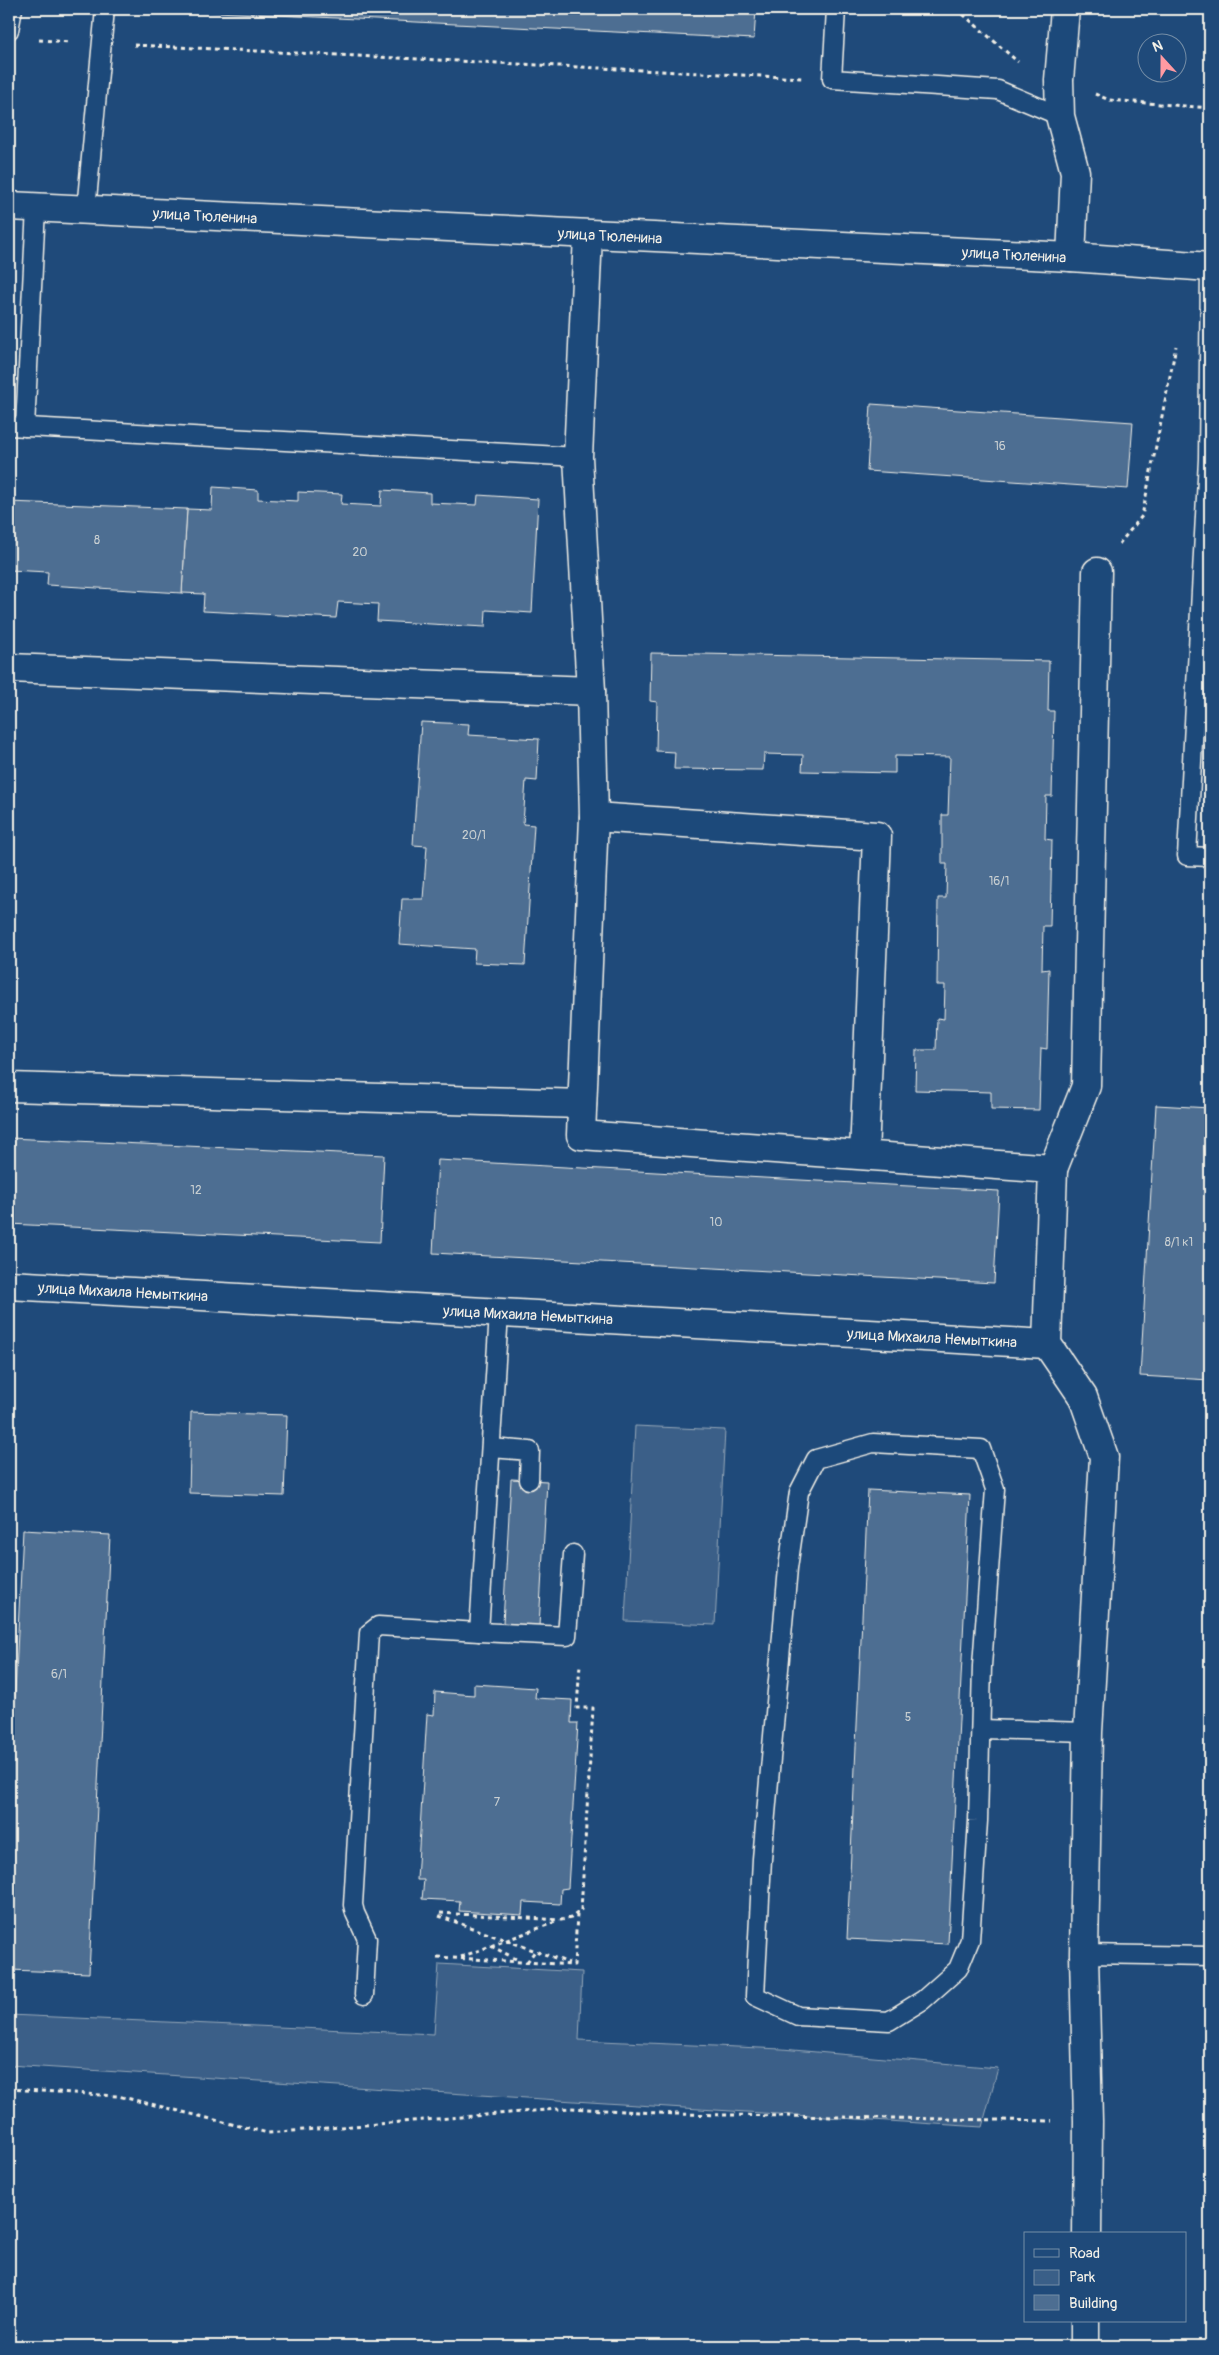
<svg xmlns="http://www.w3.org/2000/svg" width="1219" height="2355" font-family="Pangolin,sans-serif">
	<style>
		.green { fill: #3a5f88; stroke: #97a8b8 }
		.building { fill: #4d6e92; stroke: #f4f1e8 }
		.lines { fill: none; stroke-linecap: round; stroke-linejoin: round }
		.lane-casing { stroke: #f4f1e8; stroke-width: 21 }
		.street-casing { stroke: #f4f1e8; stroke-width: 31 }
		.secondary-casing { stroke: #f4f1e8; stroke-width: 31 }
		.path { stroke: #f4f1e8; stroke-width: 3; stroke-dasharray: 4 4; stroke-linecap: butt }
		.lane { stroke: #1f4a7a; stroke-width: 18 }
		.street { stroke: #1f4a7a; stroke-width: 28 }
		.secondary { stroke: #1f4a7a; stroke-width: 28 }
		.labels { text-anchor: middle; stroke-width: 4; stroke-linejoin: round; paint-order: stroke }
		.number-label { font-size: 12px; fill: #cad0d2 }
		.street-label { font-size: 15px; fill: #f4f1e8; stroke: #1f4a7a }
	</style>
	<rect width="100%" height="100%" fill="#1f4a7a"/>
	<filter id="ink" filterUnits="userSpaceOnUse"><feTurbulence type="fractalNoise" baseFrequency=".02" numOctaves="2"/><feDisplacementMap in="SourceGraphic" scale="10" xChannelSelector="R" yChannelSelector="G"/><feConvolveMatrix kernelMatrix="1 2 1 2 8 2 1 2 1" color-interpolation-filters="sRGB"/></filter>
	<g filter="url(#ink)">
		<!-- green -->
		<g class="green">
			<path d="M635,1426L725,1430L715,1625L625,1621Z"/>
			<path d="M439,1964L582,1972L579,2040L782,2049L998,2068L982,2127L9,2065V2015L434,2034Z"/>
		</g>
		<!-- building -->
		<g class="building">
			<path d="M157,9H756L754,39Z"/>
			<path d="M871,404L1133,422L1128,489L867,471Z"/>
			<path d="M213,487L258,490V499L298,501V492L342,494L341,504L381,506L382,490L430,493V503L477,505L478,495L538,499L532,613L486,610L485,627L377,621L378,604L338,602L336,618L203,611L204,594L182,593L187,509L212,510Z"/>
			<path d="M9,502L187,509L182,593L47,585L48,572L9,570Z"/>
			<path d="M651,653L1049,661L1048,711H1054L1052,796H1046L1045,839L1052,840L1050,926H1043L1042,970L1049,969L1047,1049L1041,1048L1039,1110L991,1109V1092L915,1090L916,1050H936L937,1018L944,1019L945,985H937L938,898H946L947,864H942V815H948L950,757L895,756V773L802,771L803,755L764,754L763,770L674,769L675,752L656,751L657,702L650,701Z"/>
			<path d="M421,722L469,724L468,735L539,739L537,781L526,780L523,824L534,825L525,965L474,963L475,949L399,944L402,899H423L427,846L413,845Z"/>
			<path d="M1156,1105L1210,1108V1380L1140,1376Z"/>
			<path d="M9,1138L384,1155L380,1242L9,1224Z"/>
			<path d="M438,1160L999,1191L994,1283L433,1253Z"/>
			<path d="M191,1412L287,1415L284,1496L189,1493Z"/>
			<path d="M511,1479L547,1481L539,1626L503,1623Z"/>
			<path d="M868,1490L970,1495L948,1944L847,1939Z"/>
			<path d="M23,1530L110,1535L89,1973L9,1970V1814Z"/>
			<path d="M474,1684L536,1688L535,1698L572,1700L571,1723H578L568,1888L561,1889L560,1904L523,1902L522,1915L459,1911L460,1901L422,1899L424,1880H417L427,1714L434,1715L435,1692L474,1695Z"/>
		</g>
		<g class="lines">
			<defs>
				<g id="lane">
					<path d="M836,9L832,79L998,90L1060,116"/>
					<path d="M9,30L13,9"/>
					<path d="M86,210L105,9"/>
					<path d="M1210,267L1208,459L1187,856L1210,857"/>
					<path d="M9,426L578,457"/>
					<path d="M25,427L36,208"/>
					<path d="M873,1443L981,1449L995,1489L982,1666L978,1821L970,1940L958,1969L923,2000L889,2021L798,2016L755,1996L762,1859L788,1568L799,1492L816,1459Z"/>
					<path d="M491,1448L530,1451L529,1480"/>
					<path d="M479,1632L567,1636L573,1554"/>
					<path d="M982,1729L1088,1732"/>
					<path d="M1084,1954L1210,1956"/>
					<path d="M364,1995L367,1939L355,1913L353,1905L369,1633L378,1626L479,1632L499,1313"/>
				</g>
				<g id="street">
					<path d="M1065,9L1059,80L1060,116L1075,172L1071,257"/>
					<path d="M588,235L578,457L591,691L594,817L581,1135L1053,1169L1047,1344L1083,1397L1104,1457L1088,1732L1084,1954L1088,2121L1087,2234"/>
					<path d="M9,668L591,691"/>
					<path d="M594,817L877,836L864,1155"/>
					<path d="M9,1087L582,1104"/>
					<path d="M1053,1169L1086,1086L1097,572"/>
					<path d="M9,1285L1047,1344"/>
					<path d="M1085,2346V2321"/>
				</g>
				<path id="secondary" d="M9,206L1071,257L1210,267"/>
			</defs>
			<!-- lane casing -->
			<use href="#lane" class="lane-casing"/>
			<!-- street casing -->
			<use href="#street" class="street-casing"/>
			<!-- secondary casing -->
			<use href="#secondary" class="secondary-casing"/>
			<!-- path -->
			<g class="path">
				<path d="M957,9L1018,62"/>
				<path d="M39,40L70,42"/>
				<path d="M134,45L802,78"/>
				<path d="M1095,94L1109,100L1210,108"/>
				<path d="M1119,544L1142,516L1176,346"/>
				<path d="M440,1913L561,1920L571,1918L581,1910L593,1708H577L580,1664"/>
				<path d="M439,1916L569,1963"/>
				<path d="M491,1946L518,1960"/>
				<path d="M437,1957L574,1965L577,1915"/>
				<path d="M461,1957L558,1921"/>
				<path d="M527,1962L535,1951"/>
				<path d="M9,2089L118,2096L268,2133L570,2108L675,2114L1052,2121"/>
			</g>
			<!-- lane -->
			<use href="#lane" class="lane"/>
			<!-- street -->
			<use href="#street" class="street"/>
			<!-- secondary -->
			<use href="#secondary" class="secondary"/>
		</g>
	</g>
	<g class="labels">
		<!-- number labels -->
		<g class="number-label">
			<text x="1000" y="450">16</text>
			<text x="97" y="544">8</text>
			<text x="360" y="556">20</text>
			<text x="474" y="839">20/1</text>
			<text x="999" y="885">16/1</text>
			<text x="196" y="1194">12</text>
			<text x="716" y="1226">10</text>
			<text x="1179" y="1246">8/1 к1</text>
			<text x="59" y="1678">6/1</text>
			<text x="908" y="1721">5</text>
			<text x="497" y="1806">7</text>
		</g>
		<!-- street labels -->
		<g class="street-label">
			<text transform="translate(205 216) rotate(3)" y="5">улица Тюленина</text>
			<text transform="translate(610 236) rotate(3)" y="5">улица Тюленина</text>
			<text transform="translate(1014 255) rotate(3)" y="5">улица Тюленина</text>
			<text transform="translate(123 1292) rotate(3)" y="5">улица Михаила Немыткина</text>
			<text transform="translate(528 1315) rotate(3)" y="5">улица Михаила Немыткина</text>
			<text transform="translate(932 1338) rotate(3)" y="5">улица Михаила Немыткина</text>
		</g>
	</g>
	<!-- margin -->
	<rect width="1219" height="2355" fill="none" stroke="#1f4a7a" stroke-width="30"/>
	<rect x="15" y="15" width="1189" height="2325" fill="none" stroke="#f4f1e8" stroke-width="2" filter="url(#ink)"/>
	<!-- legend -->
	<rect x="1024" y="2232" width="162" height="90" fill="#1f4a7a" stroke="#748da6"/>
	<rect x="1034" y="2249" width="25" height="8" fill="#1f4a7a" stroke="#748da6"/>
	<text x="1069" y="2258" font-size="15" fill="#f4f1e8">Road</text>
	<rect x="1034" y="2270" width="25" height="15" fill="#3a5f88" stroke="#748da6"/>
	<text x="1069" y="2282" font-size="15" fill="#f4f1e8">Park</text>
	<rect x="1034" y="2295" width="25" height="15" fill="#4d6e92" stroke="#748da6"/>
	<text x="1069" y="2308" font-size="15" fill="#f4f1e8">Building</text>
	<!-- north arrow -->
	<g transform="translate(1162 58) rotate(339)"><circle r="24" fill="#1f4a7a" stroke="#748da6"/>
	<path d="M0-4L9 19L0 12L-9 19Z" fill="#ff9aa2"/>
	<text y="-8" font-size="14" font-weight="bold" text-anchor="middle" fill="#f4f1e8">N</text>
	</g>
</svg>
